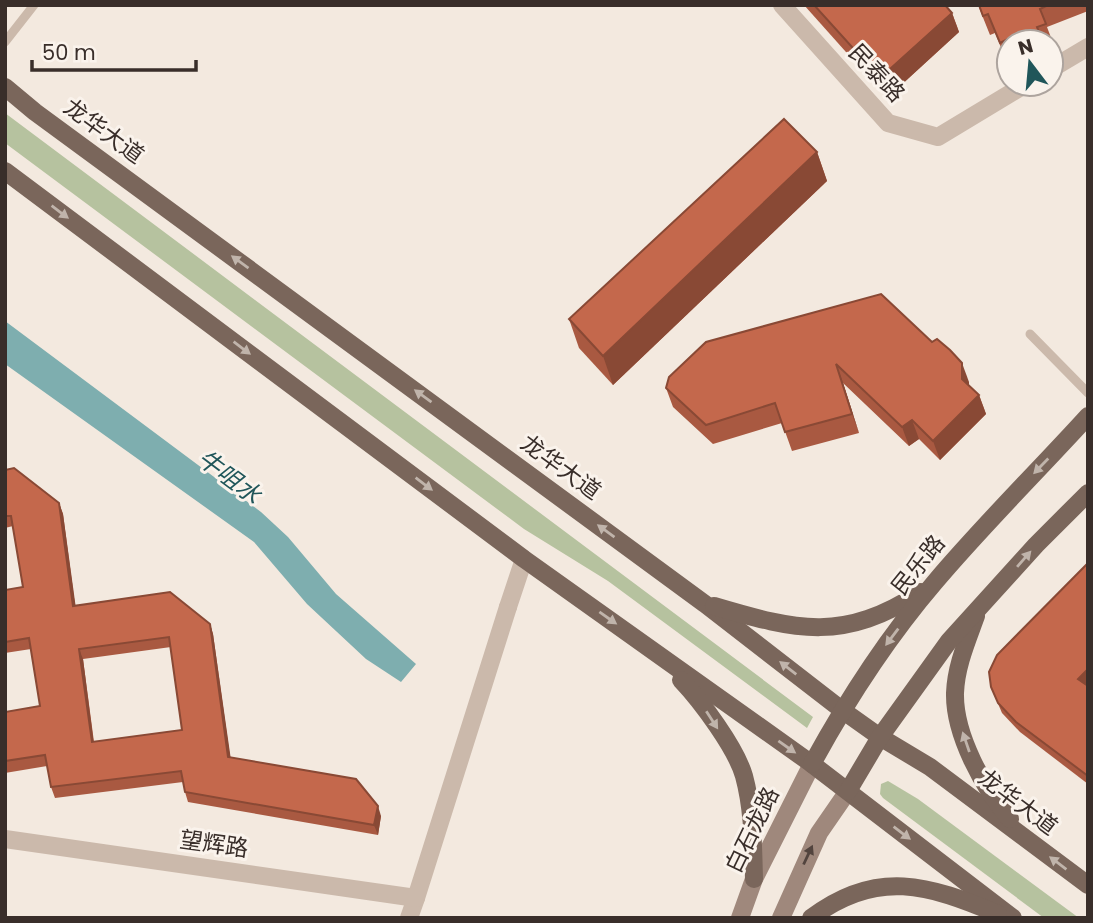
<svg xmlns="http://www.w3.org/2000/svg" width="1093" height="923" font-family="Poppins,'Noto Sans SC',sans-serif">
	<style>
		.green { fill: #b6c29f }
		.water { fill: #7eaeaf }
		.lines { fill: none; stroke-linecap: round; stroke-linejoin: round }
		.service { stroke: #cbb9ab; stroke-width: 9 }
		.minor { stroke: #cbb9ab; stroke-width: 18 }
		.tertiary { stroke: #cbb9ab; stroke-width: 18 }
		.secondary { stroke: #9f887c; stroke-width: 18 }
		.primary { stroke: #7a665b; stroke-width: 18 }
		.wall { fill: #a95941; fill-rule: evenodd }
		.shaded-wall { fill: #894935 }
		.building { fill: #c4684c; stroke: #894935; stroke-width: 2; fill-rule: evenodd }
		.oneway { fill: #c0b4ab }
		.oneway2 { fill: #52443e }
		.labels { text-anchor: middle; stroke-width: 6; stroke-linejoin: round; paint-order: stroke }
		.street-label { font-size: 23px; fill: #392e2a; stroke: #faf3ec }
		.water-label { font-size: 24px; font-style: italic; fill: #20565a; stroke: #faf3ec }
	</style>
	<rect width="100%" height="100%" fill="#f3e9df"/>
	<!-- green -->
	<g class="green">
		<path d="M5,113L813,717L807,728L608,581L524,529L5,143Z"/>
		<path d="M888,781L918,799L1079,918H1044L883,798L880,794L881,784Z"/>
	</g>
	<!-- water -->
	<path class="water" d="M5,321L261,512L288,537L336,594L416,664L401,682L366,659L307,604L254,542L5,364Z"/>
	<g class="lines">
		<!-- service -->
		<g class="service">
			<path d="M5,42L34,5"/>
			<path d="M1030,334L1088,393"/>
		</g>
		<!-- minor -->
		<g class="minor">
			<path d="M782,5L888,123L938,137L1026,84"/>
			<path d="M1051,69L1088,47"/>
			<path d="M508,607L524,559"/>
			<path d="M409,918L416,898"/>
		</g>
		<!-- tertiary -->
		<path class="tertiary" d="M5,839L416,898L508,607"/>
		<!-- secondary -->
		<g class="secondary">
			<path d="M740,918L754,879L812,764"/>
			<path d="M781,918L819,833L848,791"/>
		</g>
		<!-- primary -->
		<g class="primary">
			<path d="M5,87L35,112L705,604L842,710L880,737L930,767L1088,885"/>
			<path d="M5,171L524,559L812,764L1013,918"/>
			<path d="M714,606C798,631 844,642 921,592"/>
			<path d="M976,616C967,641 956,666 955,693C954,735 984,789 1010,819"/>
			<path d="M681,680C701,701 736,748 744,776C753,809 753,844 754,879"/>
			<path d="M812,764C847,700 887,638 935,582C983,525 1037,472 1088,416"/>
			<path d="M848,791L880,737L949,641L1036,545L1088,493"/>
			<path d="M811,918C877,868 929,885 998,914"/>
		</g>
	</g>
	<!-- wall -->
	<g class="wall">
		<path d="M804,5H945L952,13L959,32L887,98Z"/>
		<path d="M978,5H1088V11L1047,27L1053,43L1051,44V42H1009V61L1007,62L995,33L990,35Z"/>
		<path d="M817,152L827,181L613,385L579,348L569,319Z"/>
		<path d="M706,342L969,382V386L979,395L986,414L940,460L919,439L909,446L843,383L859,433L792,451L782,423L713,444L673,407L666,388Z"/>
		<path d="M5,470L59,503L63,514L75,605L210,624L213,634L230,757L381,816L378,835L188,802L185,792L183,782L55,798L51,787L47,766L5,773V712L40,706L31,649L5,653V590L23,587L13,526L5,528ZM171,647L182,730L94,742L83,659Z"/>
		<path d="M1086,685L1088,686V784L1020,732L1002,713L991,687Z"/>
	</g>
	<!-- shaded-wall -->
	<g class="shaded-wall">
		<path d="M952,13L959,32L887,98L880,78Z"/>
		<path d="M817,152L827,181L613,385L603,356Z"/>
		<path d="M962,363L969,382V398L962,379Z"/>
		<path d="M836,364L843,383L859,433L852,414Z"/>
		<path d="M979,395L986,414L940,460L933,441Z"/>
		<path d="M912,420L919,439L909,446L902,427Z"/>
		<path d="M59,503L63,514L77,616L73,606Z"/>
		<path d="M210,624L213,634L232,767L228,757Z"/>
		<path d="M79,649L83,659L95,753L92,742Z"/>
		<path d="M1088,669V683L1082,689L1078,679Z"/>
		<path d="M378,806L381,816L378,835L374,825Z"/>
	</g>
	<!-- building -->
	<g class="building">
		<path d="M814,5H945L952,13L880,78Z"/>
		<path d="M979,5H1048L1040,9L1046,24L1037,27L1039,32L1015,42H1009L1008,39L1000,43L988,14L983,16Z"/>
		<path d="M784,119L817,152L603,356L569,319Z"/>
		<path d="M881,294L932,342L937,339L950,350L962,363V379L979,395L933,441L912,420L902,427L836,364L852,414L785,432L775,403L706,425L666,388L669,377L706,342Z"/>
		<path d="M14,468L59,503L73,606L170,592L210,624L228,757L356,779L378,806L374,825L185,792L181,771L51,787L45,755L5,761V712L40,706L29,638L5,642V590L23,587L11,516H5V470ZM169,637L182,730L92,742L79,649Z"/>
		<path d="M1088,563V669L1078,679L1088,686V776L1016,722L998,703L991,687L989,672L997,655Z"/>
	</g>
	<!-- one-way arrows -->
	<defs><path id="oneway-solid" d="M-6-.8H1V-3.2L6.5 0L1 3.2V.8H-6Z" transform="scale(1.75)"/></defs>
	<g class="oneway">
		<use href="#oneway-solid" transform="translate(60 212) rotate(37)"/>
		<use href="#oneway-solid" transform="translate(240 262) rotate(-144)"/>
		<use href="#oneway-solid" transform="translate(242 348) rotate(37)"/>
		<use href="#oneway-solid" transform="translate(423 396) rotate(-144)"/>
		<use href="#oneway-solid" transform="translate(1041 466) rotate(134)"/>
		<use href="#oneway-solid" transform="translate(424 484) rotate(37)"/>
		<use href="#oneway-solid" transform="translate(606 531) rotate(-144)"/>
		<use href="#oneway-solid" transform="translate(1024 559) rotate(-49)"/>
		<use href="#oneway-solid" transform="translate(608 618) rotate(35)"/>
		<use href="#oneway-solid" transform="translate(892 637) rotate(127)"/>
		<use href="#oneway-solid" transform="translate(788 668) rotate(-142)"/>
		<use href="#oneway-solid" transform="translate(712 720) rotate(57)"/>
		<use href="#oneway-solid" transform="translate(966 742) rotate(-109)"/>
		<use href="#oneway-solid" transform="translate(787 747) rotate(35)"/>
		<use href="#oneway-solid" transform="translate(902 833) rotate(37)"/>
		<use href="#oneway-solid" transform="translate(1058 863) rotate(-143)"/>
	</g>
	<use class="oneway2" href="#oneway-solid" transform="translate(808 855) rotate(-65)"/>
	<g class="labels">
		<!-- street labels -->
		<g class="street-label">
			<text transform="translate(877 73) rotate(47)" y="8">民泰路</text>
			<text transform="translate(104 131) rotate(36)" y="8">龙华大道</text>
			<text transform="translate(561 467) rotate(36)" y="8">龙华大道</text>
			<text transform="translate(918 565) rotate(-51)" y="8">民乐路</text>
			<text transform="translate(1018 802) rotate(37)" y="8">龙华大道</text>
			<text transform="translate(752 830) rotate(-64)" y="8">白石龙路</text>
			<text transform="translate(214 844) rotate(8)" y="8">望辉路</text>
		</g>
		<!-- water labels -->
		<g class="water-label">
			<text transform="translate(229 477) rotate(37)" y="8">牛咀水</text>
		</g>
	</g>
	<!-- border -->
	<rect width="1093" height="923" fill="none" stroke="#392e2a" stroke-width="14"/>
	<!-- north arrow -->
	<g transform="translate(1030 63) rotate(344)"><circle r="33" fill="#faf3ec" stroke="#ada49e" stroke-width="2"/>
	<path d="M0-5L12 26L0 18L-12 26Z" fill="#20565a"/>
	<text y="-10" font-size="19" font-weight="bold" text-anchor="middle" fill="#392e2a">N</text>
	</g>
	<!-- scale -->
	<path d="M32 60v10h164v-10" fill="none" stroke="#392e2a" stroke-width="3.5"/>
	<text x="42" y="60" font-size="21" fill="#392e2a" stroke="#faf3ec" stroke-width="5" paint-order="stroke">50 m</text>
</svg>
